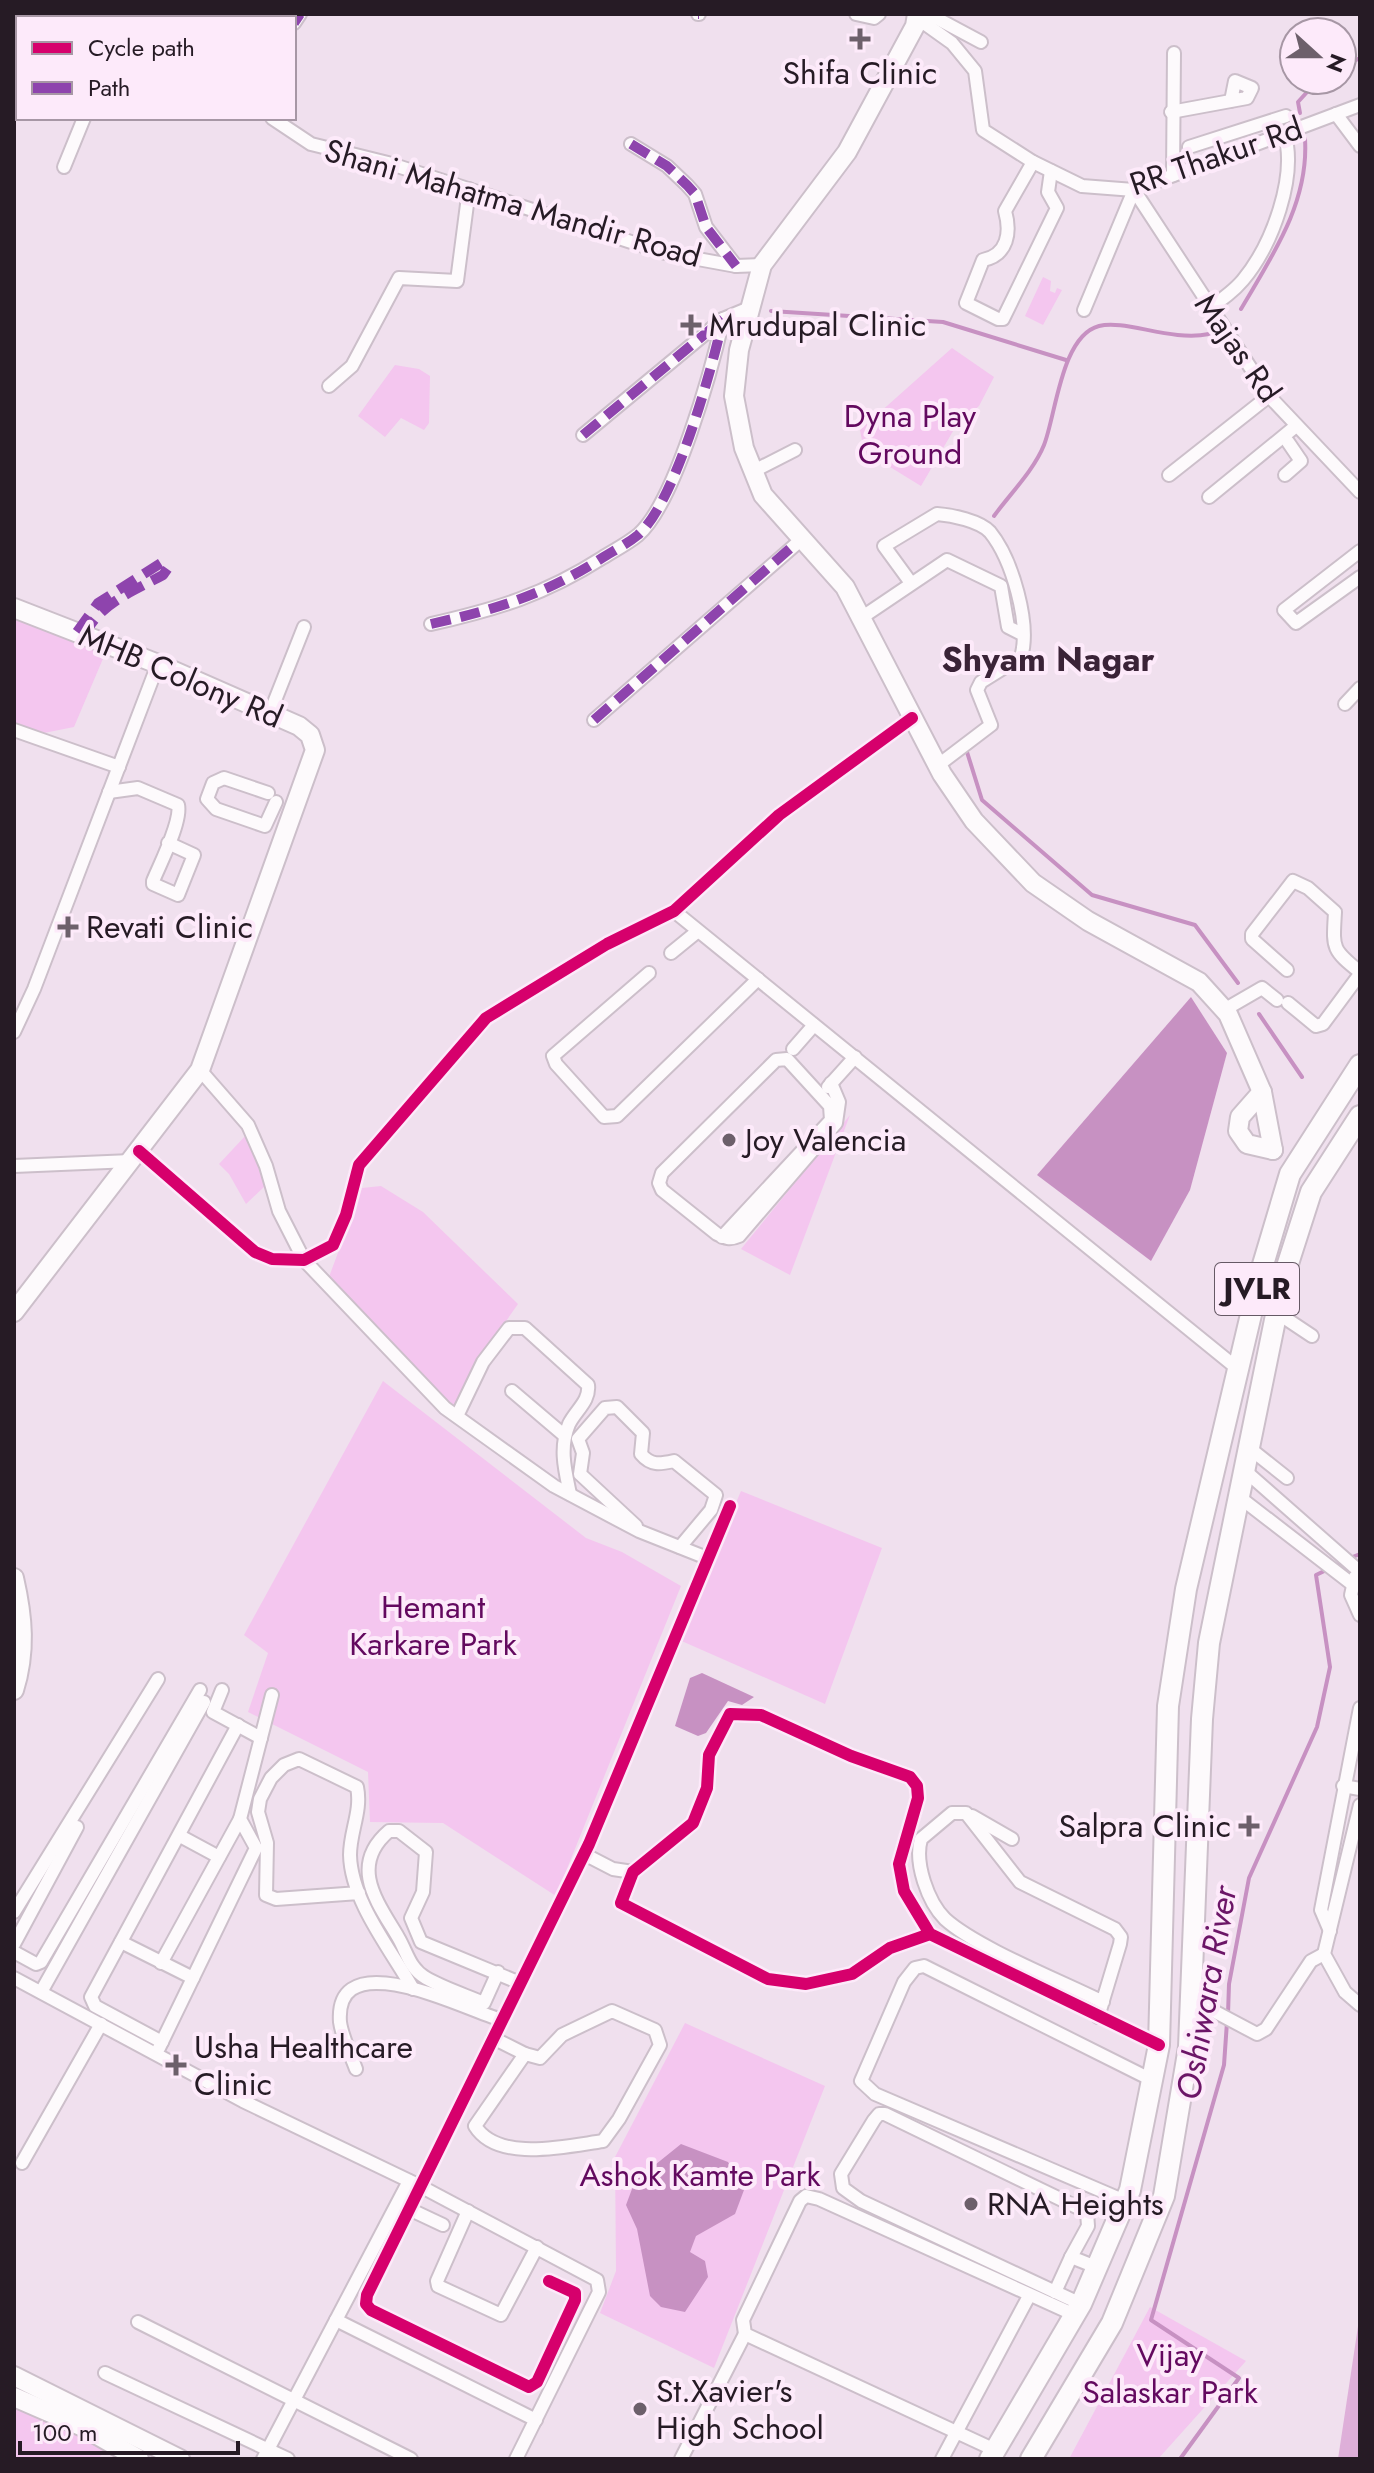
<svg xmlns="http://www.w3.org/2000/svg" width="1374" height="2473" font-family="Jost,sans-serif">
	<style>
		.green { fill: #f4c6ef }
		.forest { fill: #deafd9 }
		.water { fill: #c791c2 }
		.lines { fill: none; stroke-linecap: round; stroke-linejoin: round }
		.stream { stroke: #c791c2; stroke-width: 4 }
		.street-casing { stroke: #ccbfca; stroke-width: 16 }
		.secondary-casing { stroke: #ccbfca; stroke-width: 22 }
		.primary-casing { stroke: #ccbfca; stroke-width: 24 }
		.street { stroke: #fdfafc; stroke-width: 12 }
		.secondary { stroke: #fdfafc; stroke-width: 18 }
		.primary { stroke: #fdfafc; stroke-width: 20 }
		.quiet { stroke: #8e44ad; stroke-width: 10; stroke-dasharray: 20 10; stroke-linecap: butt }
		.cycleway-casing { stroke: #fdeafa; stroke-width: 17 }
		.cycleway { stroke: #d6006c; stroke-width: 12 }
		.poi-dot { fill: #6d606b; stroke: #fdeafa; stroke-width: 3 }
		.labels { text-anchor: middle; stroke-width: 8; stroke-linejoin: round; paint-order: stroke }
		.shield { fill: #fdeafa; stroke: #665965; stroke-width: 2 }
		.shield-label { font-size: 30px; font-weight: bold; fill: #261b25 }
		.poi-label { font-size: 32px; fill: #261b25; stroke: #fdeafa; text-anchor: start }
		.street-label { font-size: 32px; fill: #261b25; stroke: #fdeafa }
		.park-label { font-size: 32px; fill: #63095f; stroke: #fdeafa }
		.neighbourhood-label { font-size: 34px; font-weight: bold; fill: #3a2337; stroke: #fdeafa }
		.water-label { font-size: 34px; font-style: italic; fill: #6c1567; stroke: #fdeafa }
	</style>
	<rect width="100%" height="100%" fill="#f0e0ee"/>
	<!-- green -->
	<g class="green">
		<path d="M1043,277L1051,281L1050,291L1055,293L1057,288L1062,290L1043,325L1025,316Z"/>
		<path d="M952,348L994,377L979,406L956,426L921,486L864,451L860,430Z"/>
		<path d="M395,365L419,369L430,376L429,423L424,430L401,418L385,437L358,416Z"/>
		<path d="M14,617L105,654L74,727L34,735L14,726Z"/>
		<path d="M850,1115L790,1275L741,1249Z"/>
		<path d="M247,1134L266,1185L246,1204L229,1174L219,1164Z"/>
		<path d="M381,1186L423,1212L518,1304L485,1351L456,1406L428,1389L397,1348L326,1285L362,1188Z"/>
		<path d="M383,1381L586,1538L622,1552L681,1586L556,1896L443,1823L370,1822L368,1772L248,1712L268,1653L244,1635Z"/>
		<path d="M741,1491L882,1548L825,1704L677,1639Z"/>
		<path d="M685,2023L825,2086L714,2368L600,2313L616,2271L615,2157Z"/>
		<path d="M1150,2307L1246,2361L1158,2459H1069Z"/>
		<path d="M14,2405L64,2426L103,2450L99,2459H14Z"/>
	</g>
	<!-- forest -->
	<path class="forest" d="M1360,2313V2459H1338Z"/>
	<!-- water -->
	<g class="water">
		<path d="M1191,997L1227,1053L1190,1190L1151,1261L1037,1175Z"/>
		<path d="M702,1673L754,1697L742,1705L728,1701L706,1733L698,1736L675,1726L690,1678Z"/>
		<path d="M681,2144L728,2162L744,2190L735,2214L696,2236L690,2252L705,2261L708,2277L685,2312L661,2307L650,2296L637,2229L626,2205L635,2181Z"/>
	</g>
	<g class="lines">
		<!-- stream -->
		<g class="stream">
			<path d="M1342,67L1360,58"/>
			<path d="M1300,113L1298,102L1318,80"/>
			<path d="M1241,309C1272,256 1309,203 1305,139"/>
			<path d="M771,311L943,322L1066,360"/>
			<path d="M994,516C1010,494 1034,470 1044,445C1056,415 1061,336 1099,326C1125,319 1171,342 1209,334"/>
			<path d="M967,752L982,800L1092,895L1195,925L1238,983"/>
			<path d="M1259,1014L1302,1077"/>
			<path d="M1350,1558L1360,1554"/>
			<path d="M1228,2014L1229,1984L1249,1878L1317,1727L1330,1667L1316,1575L1343,1562"/>
			<path d="M1180,2459L1239,2378L1151,2320L1224,2065L1227,2022"/>
		</g>
		<defs>
			<g id="street">
				<path d="M120,14L124,18"/>
				<path d="M698,14H699"/>
				<path d="M856,14L874,18L879,14"/>
				<path d="M919,14L938,19L981,42"/>
				<path d="M917,18L952,43L975,71L983,130L1033,162L1082,186L1134,190L1360,105"/>
				<path d="M294,23L300,14"/>
				<path d="M14,89L18,90"/>
				<path d="M1171,112L1247,98L1252,88L1235,81L1231,101"/>
				<path d="M1336,114L1360,146"/>
				<path d="M272,118L311,144L388,163L665,253L736,266L762,265"/>
				<path d="M631,144L667,166L687,185L695,194L706,227L736,266"/>
				<path d="M1189,147L1286,116"/>
				<path d="M1033,162L1005,211C1011,232 1008,255 983,260L966,303L998,319H1003L1057,208L1048,192L1051,171"/>
				<path d="M64,167L84,118"/>
				<path d="M1173,175L1174,53"/>
				<path d="M1134,190L1269,396L1360,492"/>
				<path d="M1208,309C1221,300 1233,292 1243,280C1272,245 1298,176 1284,132"/>
				<path d="M1084,310L1134,190"/>
				<path d="M329,386L352,366L399,278L457,281L469,189"/>
				<path d="M583,435L723,319L747,309"/>
				<path d="M752,472L795,450"/>
				<path d="M1169,475L1269,396"/>
				<path d="M1285,475L1301,461L1288,442"/>
				<path d="M1209,497L1296,426"/>
				<path d="M1360,551L1284,610L1296,623L1360,577"/>
				<path d="M911,583L884,546L937,514C952,515 980,521 990,532C1012,559 1031,624 1021,657L981,682L977,690L991,725L937,766"/>
				<path d="M861,618L947,560L1001,586L1008,627L1022,634"/>
				<path d="M431,624C497,609 544,595 602,558C613,551 627,544 638,535C675,503 712,369 723,319"/>
				<path d="M1345,704L1360,688"/>
				<path d="M270,713L304,627"/>
				<path d="M594,720L802,539"/>
				<path d="M14,730L119,767"/>
				<path d="M109,792L138,788L178,805C182,821 160,864 153,881V884L178,895L194,855L168,843"/>
				<path d="M268,793L224,778L213,783L207,799L216,809L265,826L276,802"/>
				<path d="M674,911L1238,1369"/>
				<path d="M671,953L698,931"/>
				<path d="M1287,970L1252,939V934L1293,881L1308,888L1335,912C1333,948 1331,949 1360,972"/>
				<path d="M649,973L553,1056L556,1064L604,1117L617,1116L758,979"/>
				<path d="M1288,1003L1316,1026L1323,1024L1360,974"/>
				<path d="M1224,1010L1262,988L1277,1000"/>
				<path d="M14,1032L34,989L158,664"/>
				<path d="M793,1049L814,1025"/>
				<path d="M200,1070L248,1125L266,1166L279,1211L304,1260L445,1408L554,1486L639,1531L707,1558"/>
				<path d="M828,1087L855,1057"/>
				<path d="M139,1151L255,1252L272,1259L304,1260L333,1245L346,1215L359,1165L486,1018L607,944L674,911L779,815L912,718"/>
				<path d="M14,1166L131,1161"/>
				<path d="M722,1237L831,1120L830,1106L787,1059L776,1060L662,1173L659,1183L662,1190L717,1234C725,1238 730,1240 739,1236L836,1123L839,1102L831,1083"/>
				<path d="M1276,1312L1312,1336"/>
				<path d="M512,1391L565,1436"/>
				<path d="M457,1416L483,1362L509,1328H525L588,1385C590,1401 576,1410 569,1424C559,1448 565,1470 570,1494"/>
				<path d="M1248,1447L1287,1478"/>
				<path d="M1243,1469L1359,1571"/>
				<path d="M1238,1496L1352,1584"/>
				<path d="M636,1526L580,1474L583,1453L578,1439L605,1408L617,1407L643,1433L641,1454C651,1466 660,1464 674,1461L716,1495L711,1510L680,1547"/>
				<path d="M1355,1577L1351,1595L1360,1615"/>
				<path d="M222,1690L213,1712L261,1738"/>
				<path d="M1343,1786L1360,1789"/>
				<path d="M1360,1805L1324,1954L1345,1992L1360,2005"/>
				<path d="M972,1816L1012,1839"/>
				<path d="M180,1836L219,1857"/>
				<path d="M584,1854L613,1869L633,1872"/>
				<path d="M359,1893L276,1899L266,1895L267,1843L258,1812L260,1799L271,1778L284,1765L299,1759L357,1787C362,1811 350,1831 350,1855C351,1901 391,1950 413,1989"/>
				<path d="M14,1912L158,1679"/>
				<path d="M1330,1931L1321,1910L1360,1708"/>
				<path d="M930,1934L890,1948L852,1974L806,1984L768,1979L621,1903L633,1872L693,1823L707,1788L709,1755L730,1714L761,1715L851,1756L910,1777L917,1786L918,1798L899,1864L904,1891L930,1934L1159,2045"/>
				<path d="M121,1942L193,1978"/>
				<path d="M14,1944L77,1827"/>
				<path d="M14,1952L36,1964L41,1962L200,1690"/>
				<path d="M161,1963L240,1819"/>
				<path d="M498,1972L484,2003C465,1995 443,1988 426,1978C409,1968 407,1952 398,1937C378,1903 348,1866 389,1831H399L426,1852L423,1892L411,1918L421,1942L520,1983"/>
				<path d="M14,1978L243,2101L420,2186L597,2280L599,2292L516,2459"/>
				<path d="M41,1992L204,1702"/>
				<path d="M1191,1999L1257,2034L1266,2029L1311,1961L1324,1954"/>
				<path d="M612,2011L655,2030L660,2045L619,2119L603,2141C567,2146 498,2163 475,2126L525,2054L540,2058L562,2035Z"/>
				<path d="M1098,2017L1120,1944L1121,1937L1115,1929L1020,1882L966,1813H952L921,1839C914,1863 928,1902 945,1919C977,1948 1061,1981 1103,2002"/>
				<path d="M493,2038L525,2054"/>
				<path d="M162,2042L95,2006L91,1997L238,1725"/>
				<path d="M159,2048L256,1848L240,1819L272,1695"/>
				<path d="M356,2069C351,2055 342,2037 340,2022C334,1940 468,2011 502,2020"/>
				<path d="M22,2163L101,2024"/>
				<path d="M1125,2201L875,2094L861,2081L904,1982L915,1968L924,1966L1152,2080"/>
				<path d="M409,2209L443,2225"/>
				<path d="M468,2211L437,2281L438,2286L501,2315L537,2247"/>
				<path d="M549,2281L575,2293V2300L537,2382L529,2387L371,2310L366,2304L367,2295L589,1844L730,1506"/>
				<path d="M1055,2292L1071,2257"/>
				<path d="M1081,2304L861,2201L843,2188L841,2174L874,2120L879,2114H885L1087,2212L1088,2226L1071,2257L1096,2267"/>
				<path d="M336,2320L536,2420"/>
				<path d="M138,2322L411,2459"/>
				<path d="M105,2373L288,2459"/>
				<path d="M995,2450L745,2334L743,2320L800,2201L806,2196L819,2199L1075,2315"/>
				<path d="M263,2459L409,2181"/>
				<path d="M681,2459L745,2334"/>
				<path d="M942,2459L1029,2296"/>
			</g>
			<g id="secondary">
				<path d="M917,14L915,26L847,152L762,265L739,350L734,396L744,448L763,495L845,587L942,774L974,821L1033,883L1088,921L1199,982L1228,1014L1262,1092L1273,1150"/>
				<path d="M14,608L158,664L299,726L310,735L315,750L200,1070L14,1312"/>
				<path d="M1262,1092L1240,1117L1238,1131L1247,1144L1273,1150"/>
				<path d="M14,1578C23,1617 26,1652 14,1690"/>
				<path d="M14,2376L180,2459"/>
				<path d="M14,2397L83,2427L139,2459"/>
			</g>
			<g id="primary">
				<path d="M990,2459L1081,2304L1130,2190L1159,2045L1168,1706L1186,1589L1262,1268L1290,1174L1360,1065"/>
				<path d="M1031,2459L1112,2323L1164,2196L1189,2047L1202,1719L1209,1643L1284,1276L1311,1192L1360,1116"/>
			</g>
		</defs>
		<!-- street casing -->
		<use href="#street" class="street-casing"/>
		<!-- secondary casing -->
		<use href="#secondary" class="secondary-casing"/>
		<!-- primary casing -->
		<use href="#primary" class="primary-casing"/>
		<!-- street -->
		<use href="#street" class="street"/>
		<!-- secondary -->
		<use href="#secondary" class="secondary"/>
		<!-- primary -->
		<use href="#primary" class="primary"/>
		<!-- quiet -->
		<g class="quiet">
			<path d="M698,14H699"/>
			<path d="M294,23L300,14"/>
			<path d="M631,144L667,166L687,185L695,194L706,227L736,266"/>
			<path d="M583,435L723,319"/>
			<path d="M431,624C497,609 544,595 602,558C613,551 627,544 638,535C675,503 712,369 723,319"/>
			<path d="M77,632L98,603L161,563L168,568L163,575C132,592 102,602 84,635"/>
			<path d="M594,720L794,545"/>
		</g>
		<defs>
			<g id="cycleway">
				<path d="M139,1151L255,1252L272,1259L304,1260L333,1245L346,1215L359,1165L486,1018L607,944L674,911L779,815L912,718"/>
				<path d="M930,1934L890,1948L852,1974L806,1984L768,1979L621,1903L633,1872L693,1823L707,1788L709,1755L730,1714L761,1715L851,1756L910,1777L917,1786L918,1798L899,1864L904,1891L930,1934L1159,2045"/>
				<path d="M549,2281L575,2293V2300L537,2382L529,2387L371,2310L366,2304L367,2295L589,1844L730,1506"/>
			</g>
		</defs>
		<!-- cycleway casing -->
		<use href="#cycleway" class="cycleway-casing"/>
		<!-- cycleway -->
		<use href="#cycleway" class="cycleway"/>
	</g>
	<!-- markers -->
	<g class="poi-dot">
		<path d="M856 27h8v8h8v8h-8v8h-8v-8h-8v-8h8z"/>
		<path d="M687 313h8v8h8v8h-8v8h-8v-8h-8v-8h8z"/>
		<path d="M64 915h8v8h8v8h-8v8h-8v-8h-8v-8h8z"/>
		<circle cx="729" cy="1140" r="8"/>
		<path d="M1245 1814h8v8h8v8h-8v8h-8v-8h-8v-8h8z"/>
		<path d="M172 2053h8v8h8v8h-8v8h-8v-8h-8v-8h8z"/>
		<circle cx="971" cy="2204" r="8"/>
		<circle cx="640" cy="2409" r="8"/>
	</g>
	<g class="labels">
		<!-- shield labels -->
		<rect class="shield" x="1215" y="1263" width="84" height="52" rx="6"/>
		<g class="shield-label">
			<text x="1257" y="1299">JVLR</text>
		</g>
		<!-- poi labels -->
		<g class="poi-label">
			<text x="860" y="84" text-anchor="middle">Shifa Clinic</text>
			<text x="709" y="336">Mrudupal Clinic</text>
			<text x="86" y="938">Revati Clinic</text>
			<text x="745" y="1151">Joy Valencia</text>
			<text x="1231" y="1837" text-anchor="end">Salpra Clinic</text>
			<text x="194" y="2058">Usha Healthcare<tspan x="194" dy="37">Clinic</tspan></text>
			<text x="987" y="2215">RNA Heights</text>
			<text x="656" y="2402">St.Xavier's<tspan x="656" dy="37">High School</tspan></text>
		</g>
		<!-- street labels -->
		<g class="street-label">
			<text transform="translate(1216 156) rotate(-19)" y="11">RR Thakur Rd</text>
			<text transform="translate(513 203) rotate(16)" y="11">Shani Mahatma Mandir Road</text>
			<text transform="translate(1238 348) rotate(55)" y="11">Majas Rd</text>
			<text transform="translate(181 676) rotate(23)" y="11">MHB Colony Rd</text>
		</g>
		<!-- park labels -->
		<g class="park-label">
			<text x="910" y="427">Dyna Play<tspan x="910" dy="37">Ground</tspan></text>
			<text x="433" y="1618">Hemant<tspan x="433" dy="37">Karkare Park</tspan></text>
			<text x="700" y="2186">Ashok Kamte Park</text>
			<text x="1170" y="2366">Vijay<tspan x="1170" dy="37">Salaskar Park</tspan></text>
		</g>
		<!-- neighbourhood labels -->
		<g class="neighbourhood-label">
			<text x="1048" y="671">Shyam Nagar</text>
		</g>
		<!-- water labels -->
		<g class="water-label">
			<text transform="translate(1206 1993) rotate(-80)" y="12">Oshiwara River</text>
		</g>
	</g>
	<!-- border -->
	<rect width="1374" height="2473" fill="none" stroke="#261b25" stroke-width="32"/>
	<!-- legend -->
	<rect x="16" y="16" width="280" height="104" fill="#fdeafa" stroke="#a797a5" stroke-width="2"/>
	<rect x="32" y="42" width="40" height="12" fill="#d6006c" stroke="#a797a5" stroke-width="2"/>
	<text x="88" y="56" font-size="24" fill="#261b25">Cycle path</text>
	<rect x="32" y="82" width="40" height="12" fill="#8e44ad" stroke="#a797a5" stroke-width="2"/>
	<text x="88" y="96" font-size="24" fill="#261b25">Path</text>
	<!-- north arrow -->
	<g transform="translate(1318 56) rotate(111)"><circle r="38" fill="#fdeafa" stroke="#a797a5" stroke-width="2"/>
	<path d="M0-6L14 30L0 20L-14 30Z" fill="#6d606b"/>
	<text y="-12" font-size="22" font-weight="bold" text-anchor="middle" fill="#261b25">N</text>
	</g>
	<!-- scale -->
	<path d="M20 2441v12h218v-12" fill="none" stroke="#261b25" stroke-width="4"/>
	<text x="32" y="2441" font-size="24" fill="#261b25" stroke="#fdeafa" stroke-width="6" paint-order="stroke">100 m</text>
</svg>
